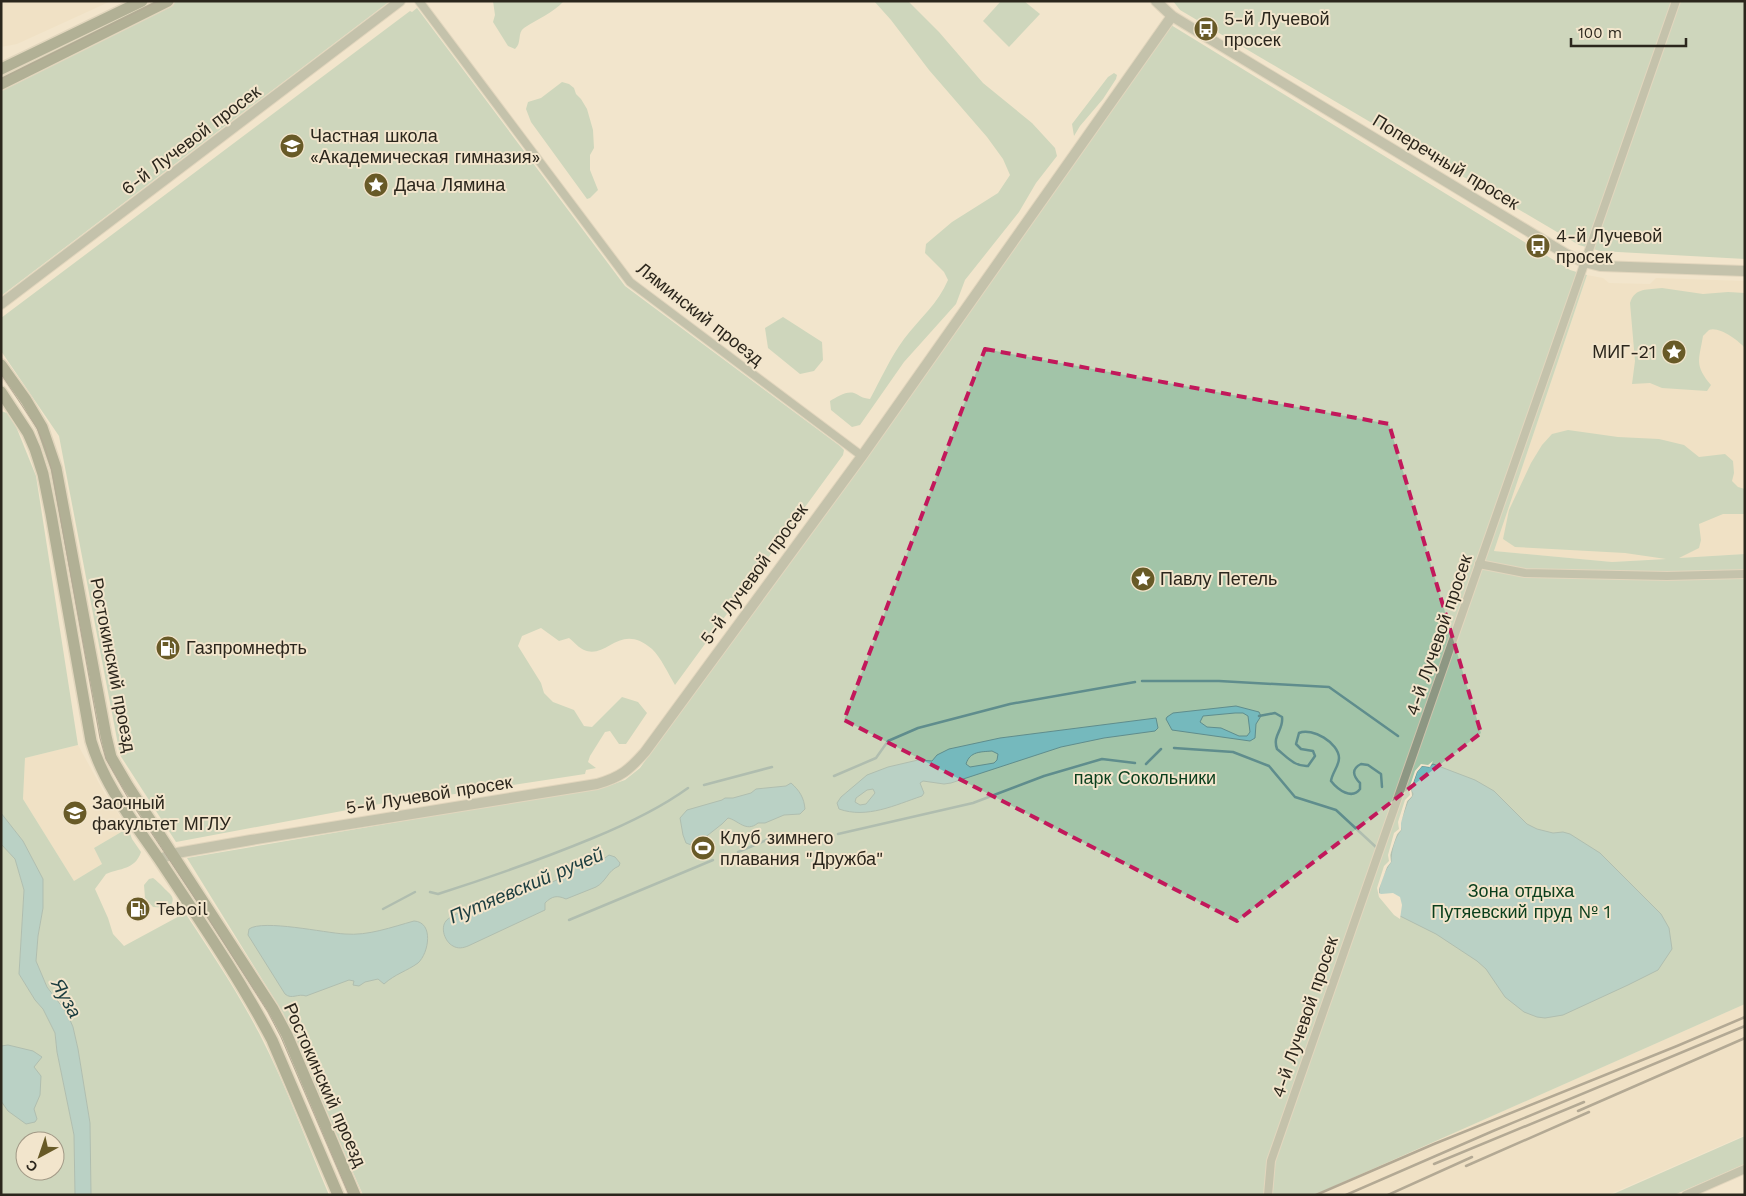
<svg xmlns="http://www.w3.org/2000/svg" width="1746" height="1196" font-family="'Work Sans',sans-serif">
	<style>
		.built { fill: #eddcbc }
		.green { fill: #a2c4a8; fill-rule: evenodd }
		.water { fill: #75b9bd; stroke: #5f8d8d; fill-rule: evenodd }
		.pier { fill: #f2e5cc }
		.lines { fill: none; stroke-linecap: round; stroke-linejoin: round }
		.stream { stroke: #5f8d8d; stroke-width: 2.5 }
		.minor-casing { stroke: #cec3ac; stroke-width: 10 }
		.tertiary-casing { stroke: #cec3ac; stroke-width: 12 }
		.secondary-casing { stroke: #cec3ac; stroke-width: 14 }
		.minor { stroke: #8d9783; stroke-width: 8 }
		.tertiary { stroke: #8d9783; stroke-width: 10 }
		.secondary { stroke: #627053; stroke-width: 11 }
		.tram { stroke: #676051; stroke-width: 1 }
		.rail { stroke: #676051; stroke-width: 2.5 }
		.marked { fill: none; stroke: #c2185b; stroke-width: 4; stroke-dasharray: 10 6; stroke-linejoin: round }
		.labels { text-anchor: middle; stroke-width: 4; stroke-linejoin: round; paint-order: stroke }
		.poi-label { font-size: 18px; fill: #2b261c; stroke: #f2e5cc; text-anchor: start }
		.street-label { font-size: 18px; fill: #2b261c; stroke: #f2e5cc }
		.park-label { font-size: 18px; fill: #0a3e1c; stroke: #f2e5cc }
		.water-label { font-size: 19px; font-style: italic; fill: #1b3d3f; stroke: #f2e5cc }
	</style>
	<rect width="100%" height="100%" fill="#f2e5cc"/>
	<!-- built -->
	<g class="built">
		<path d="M1,1H109V2L17,44L1,47Z"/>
		<path d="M1587,275L1603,278L1609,283L1650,284L1656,278L1745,281V554L1612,562L1494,551Z"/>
		<path d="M78,745L105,794L128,828L94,848L102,864L74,881L23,799L25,758Z"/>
		<path d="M1745,1004V1135L1608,1195H1314Z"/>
	</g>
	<!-- green -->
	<g class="green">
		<path d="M175,1H390L1,296V89Z"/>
		<path d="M493,1H564C553,13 537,19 524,28C517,33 522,43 515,49L508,46L493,22L495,15Z"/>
		<path d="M874,1H908L939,32L983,83L1032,123L1055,148L1057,156L1036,183L1019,212L965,280L956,304L904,362L860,425L852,427L831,410L830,401C837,397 846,391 854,393C861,396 861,398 870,399C881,379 890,358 904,339C919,319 938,304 948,280L944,272L925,253L926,244L952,222L998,193L1010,175L1003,159L987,137L929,70L891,20Z"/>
		<path d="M1001,1H1024L1040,14L1009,47L983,21Z"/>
		<path d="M1173,1H1745V259L1600,251L1579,245L1180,10Z"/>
		<path d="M417,8L625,286L840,446L844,450L843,455L675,685C669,675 660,656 652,649C620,621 607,660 584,650C579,648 574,642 569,638L559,641L541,628L522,636L518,646L541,683L544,693L553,702L574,710L584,726L592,727L622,697L638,702L647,713L626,744H619L610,731L605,732L590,756L588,762L596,768L586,770L585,774L402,802H390L176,842L120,755L59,436L1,351V318L410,11L412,12Z"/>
		<path d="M1171,25L1570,270L1587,275L1494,551L1612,562L1666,559L1625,553L1515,547L1503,539L1509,510L1531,463L1542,445L1552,434L1568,430L1618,437L1659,439L1684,445L1699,457L1725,454L1733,461L1734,473L1732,481L1738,487L1745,489V514H1723L1699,524L1701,540L1699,548L1679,558L1745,554V1004L1314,1195H363L283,1013L187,858L608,786L625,780L640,768Z"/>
		<path d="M1114,73L1117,75L1116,79L1103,99L1080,126L1074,136L1072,124L1108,77Z"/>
		<path d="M562,82L569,84L574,88L576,94L581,99L587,109L593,130L594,148L590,155V170L598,190L590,198L587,199L531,122L526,109L528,102L541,98Z"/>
		<path d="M1662,288L1703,294L1728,292L1745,293V348C1739,341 1719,326 1709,330C1708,331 1704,335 1703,336C1699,360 1694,365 1711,385L1707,391L1662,388L1650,383L1632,384L1635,361L1630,303C1635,287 1648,290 1662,288Z"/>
		<path d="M783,317L822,342L823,360L814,371L800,374L768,348L765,328Z"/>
		<path d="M1,411L7,413L15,424L36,476L78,745L25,758L23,799L74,881L102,864L94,848L128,828L132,839L141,852C135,870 120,868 106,874L95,889L108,918L113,934L124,946L185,913C211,952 237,991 259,1033C286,1085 306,1141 329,1195H91L90,1123L78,1049L73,1027L61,1003L47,987L36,961L38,936L43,908V879L23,841L1,813Z"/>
		<path d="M1,844L15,859L24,890L19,974L35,1000L43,1009L55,1033L57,1052L74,1135L75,1195H1ZM25,1141H55V1171H25Z"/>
		<path d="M153,878C157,881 159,883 163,887C169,894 178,897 169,908L153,907L145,898L144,885L149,879Z"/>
		<path d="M1745,1136V1164L1674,1195H1611Z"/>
	</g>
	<!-- water -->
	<g class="water">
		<path d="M1236,706L1259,712L1261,716L1256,724L1255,738L1250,741L1172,730L1166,719L1167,717L1173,713ZM1235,713H1243L1248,716L1250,732L1247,736H1239L1221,728L1207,727L1200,722L1203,716Z"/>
		<path d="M1156,718L1158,728L1155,731L1104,738L1061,747L951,783L944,784L923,781L920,783L924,793L922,796C895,805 867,819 839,809L837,803L841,797L867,775L888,767L918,760L932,761L937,755L949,749L1000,738ZM992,751L998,754L997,760L994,763L970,767L966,764C970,751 981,752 992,751ZM873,789L875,793L866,804L860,805L855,802L856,798L867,790Z"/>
		<path d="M1433,764L1475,780L1494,791L1527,824L1537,829L1553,833L1563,832L1570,834L1600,853L1661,914L1669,928L1672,949L1658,970L1628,985L1563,1015L1545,1018L1537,1017L1524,1012L1505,997L1486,969L1477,961L1436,934L1400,916L1379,893C1379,882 1385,870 1391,862C1391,850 1394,839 1401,830L1400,823L1408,801L1411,798L1413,794L1411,790L1417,772L1422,766L1429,767Z"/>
		<path d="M791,783C800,791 804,798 805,809L800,814L784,815L765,823H758C746,833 738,820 728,818L722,824L694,846L686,843L683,835L680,818L687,810L722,800L725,798H733L751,793L756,789L786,786Z"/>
		<path d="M1,813L23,841L43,879V908L38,936L36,961L47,987L67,1013L73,1027L78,1049L90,1123L91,1195H75L74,1135L57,1052L55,1033L43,1009L35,1000L19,974L24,890L15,859L1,844Z"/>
		<path d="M609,855L615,857L620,863L619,866C607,871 607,881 596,887L566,899C557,895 552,896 545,903V910L468,946C463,948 458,949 453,946C445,942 440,928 446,921C447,919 450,918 452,916L505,890L535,882L550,883L561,878L570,868L582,864L595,865Z"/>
		<path d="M414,921C434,922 429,953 418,963C407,971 395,974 384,984L378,979L365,982L359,986L353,985L354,981L349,980L306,996C298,993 292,1000 285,994L248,935L249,929C263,919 325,933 345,934C368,936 392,927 414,921Z"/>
		<path d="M8,1045L33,1051L42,1057L34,1067L41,1076L40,1095L34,1109L37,1119L35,1122L26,1124L8,1111L1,1101V1046Z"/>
	</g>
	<!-- pier -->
	<path class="pier" d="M1433,761L1430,767L1422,766L1417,772L1411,789L1412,796L1407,801L1401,823V830L1397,834L1390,855L1391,862L1387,867L1379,889V893L1381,894L1393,893L1400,897L1402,905L1400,919L1394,915L1379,897L1377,888L1384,866L1389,861L1388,855L1394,833L1399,829L1398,822L1405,800L1410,795L1409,789L1415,771L1421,764L1428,765Z"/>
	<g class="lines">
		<!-- stream -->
		<g class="stream">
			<path d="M1142,681H1219L1329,687L1398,736"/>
			<path d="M1259,716L1275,713L1282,717C1284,730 1272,735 1277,749C1287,757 1295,767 1308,766L1315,756L1313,751L1301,749L1296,744L1299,733C1312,727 1339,743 1339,758C1339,766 1332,773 1331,781C1338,790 1352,800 1360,789V783C1353,776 1351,769 1361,764L1368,765L1381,774L1382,787"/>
			<path d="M1174,748L1233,752L1269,766L1295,797L1336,810L1377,848"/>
			<path d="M1146,764L1161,749"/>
			<path d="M834,776L876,758L888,741L918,728L1010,704L1135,682"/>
			<path d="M704,785L772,767"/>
			<path d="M838,834L973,803L1044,776L1102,759L1135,763"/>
			<path d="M738,852L769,839"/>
			<path d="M430,892L438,894C491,877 542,859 593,838C627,824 659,809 688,788"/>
			<path d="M383,909L415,892"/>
			<path d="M569,920L713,860"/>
		</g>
		<defs>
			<g id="minor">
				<path d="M419,1L630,282L862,456"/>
				<path d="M1479,564L1525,573L1667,576L1745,574"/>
				<path d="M1268,1195L1271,1161L1676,1"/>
				<path d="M1686,1195L1745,1169"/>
			</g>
			<g id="tertiary">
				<path d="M1156,1L1172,16L1566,254L1584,262L1600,266L1745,271"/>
				<path d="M1,304L400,1"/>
				<path d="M159,859L177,853L251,840L597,784C621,777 629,770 645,752L862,456L1172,16"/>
			</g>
			<g id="secondary">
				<path d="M1,69L142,1"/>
				<path d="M1,84L168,1"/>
				<path d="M1,365L26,400L42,427L56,468L106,736L111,757L128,786L273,1009L287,1035L355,1195"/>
				<path d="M1,392L28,433L35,449L43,474L51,514L91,741C104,785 133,821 159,859C198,918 239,977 272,1040L338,1195"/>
			</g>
		</defs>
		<!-- minor casing -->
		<use href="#minor" class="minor-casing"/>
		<!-- tertiary casing -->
		<use href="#tertiary" class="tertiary-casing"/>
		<!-- secondary casing -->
		<use href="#secondary" class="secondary-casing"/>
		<!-- minor -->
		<use href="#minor" class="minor"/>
		<!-- tertiary -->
		<use href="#tertiary" class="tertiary"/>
		<!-- secondary -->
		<use href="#secondary" class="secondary"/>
		<!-- tram -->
		<g class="tram">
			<path d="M1,79L159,1"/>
			<path d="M1,374L37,428L45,447L52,471L100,738L106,759L127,796L210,921L268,1012L281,1037L349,1195"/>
		</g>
		<!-- rail -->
		<g class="rail">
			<path d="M1578,1111L1745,1038"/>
			<path d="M1434,1164L1584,1102"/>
			<path d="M1466,1166L1589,1112"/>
			<path d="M1316,1195L1434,1144L1677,1046L1745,1017"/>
			<path d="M1346,1195L1493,1131L1745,1026"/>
			<path d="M1388,1195L1472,1157"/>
		</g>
	</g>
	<!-- marked area -->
	<path d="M0 0H1746V1196H0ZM985,349L1389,424L1481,733L1237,921L844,720Z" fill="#f2e5cc" fill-opacity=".55" fill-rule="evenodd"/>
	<path class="marked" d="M985,349L1389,424L1481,733L1237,921L844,720Z"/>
	<!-- icons -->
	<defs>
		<symbol id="bus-disc" viewBox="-11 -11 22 22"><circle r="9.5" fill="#685a27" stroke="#f2e5cc"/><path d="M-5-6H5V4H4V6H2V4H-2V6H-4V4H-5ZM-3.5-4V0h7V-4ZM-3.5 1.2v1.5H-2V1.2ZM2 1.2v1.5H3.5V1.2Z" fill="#fff"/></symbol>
		<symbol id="school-disc" viewBox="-11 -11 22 22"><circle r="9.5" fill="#685a27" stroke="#f2e5cc"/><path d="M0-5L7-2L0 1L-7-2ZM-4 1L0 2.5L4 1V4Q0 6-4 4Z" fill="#fff"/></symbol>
		<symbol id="sight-disc" viewBox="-11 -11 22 22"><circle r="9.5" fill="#685a27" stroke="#f2e5cc"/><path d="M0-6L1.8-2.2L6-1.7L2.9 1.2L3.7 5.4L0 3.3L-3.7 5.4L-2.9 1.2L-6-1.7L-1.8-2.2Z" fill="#fff"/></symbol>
		<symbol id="fuel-disc" viewBox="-11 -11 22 22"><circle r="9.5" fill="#685a27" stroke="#f2e5cc"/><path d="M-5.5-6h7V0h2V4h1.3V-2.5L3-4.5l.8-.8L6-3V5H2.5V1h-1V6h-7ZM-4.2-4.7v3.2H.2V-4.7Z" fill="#fff"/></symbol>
		<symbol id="university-disc" viewBox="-11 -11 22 22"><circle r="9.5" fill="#685a27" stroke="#f2e5cc"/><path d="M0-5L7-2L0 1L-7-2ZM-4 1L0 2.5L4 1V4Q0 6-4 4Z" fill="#fff"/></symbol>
		<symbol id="stadium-disc" viewBox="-11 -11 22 22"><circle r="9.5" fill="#685a27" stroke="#f2e5cc"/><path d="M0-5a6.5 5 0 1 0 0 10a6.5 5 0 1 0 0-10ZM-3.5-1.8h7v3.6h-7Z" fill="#fff"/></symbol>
	</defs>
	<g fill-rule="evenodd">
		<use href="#bus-disc" x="1192" y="15" width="28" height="28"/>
		<use href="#school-disc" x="278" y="132" width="28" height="28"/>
		<use href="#sight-disc" x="362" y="171" width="28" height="28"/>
		<use href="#bus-disc" x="1524" y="232" width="28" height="28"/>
		<use href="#sight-disc" x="1660" y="338" width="28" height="28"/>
		<use href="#sight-disc" x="1129" y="565" width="28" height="28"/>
		<use href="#fuel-disc" x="154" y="634" width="28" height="28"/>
		<use href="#university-disc" x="61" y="799" width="28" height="28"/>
		<use href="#stadium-disc" x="689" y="834" width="28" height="28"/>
		<use href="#fuel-disc" x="124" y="895" width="28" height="28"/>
	</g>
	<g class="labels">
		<!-- poi labels -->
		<g class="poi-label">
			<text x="1224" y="25">5-й Лучевой<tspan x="1224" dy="21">просек</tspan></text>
			<text x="310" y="142">Частная школа<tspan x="310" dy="21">«Академическая гимназия»</tspan></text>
			<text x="394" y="191">Дача Лямина</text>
			<text x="1556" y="242">4-й Лучевой<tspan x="1556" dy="21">просек</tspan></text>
			<text x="1656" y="358" text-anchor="end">МИГ-21</text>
			<text x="1160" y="585">Павлу Петель</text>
			<text x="186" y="654">Газпромнефть</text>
			<text x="92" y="809">Заочный<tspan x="92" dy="21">факультет МГЛУ</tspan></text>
			<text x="720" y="844">Клуб зимнего<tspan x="720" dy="21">плавания "Дружба"</tspan></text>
			<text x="156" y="915">Teboil</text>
		</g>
		<!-- street labels -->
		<g class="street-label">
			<text transform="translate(191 140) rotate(-37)" y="6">6-й Лучевой просек</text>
			<text transform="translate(1446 162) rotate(31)" y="6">Поперечный просек</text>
			<text transform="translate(700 314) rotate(38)" y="6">Ляминский проезд</text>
			<text transform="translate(754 574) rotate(-54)" y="6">5-й Лучевой просек</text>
			<text transform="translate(1439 635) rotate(-71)" y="6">4-й Лучевой просек</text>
			<text transform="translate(113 665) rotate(79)" y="6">Ростокинский проезд</text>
			<text transform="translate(429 795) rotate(-9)" y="6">5-й Лучевой просек</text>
			<text transform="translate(1305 1017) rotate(-71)" y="6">4-й Лучевой просек</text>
			<text transform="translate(325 1085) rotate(66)" y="6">Ростокинский проезд</text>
		</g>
		<!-- park labels -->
		<g class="park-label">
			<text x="1145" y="784">парк Сокольники</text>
			<text x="1521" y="897">Зона отдыха<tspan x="1521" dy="21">Путяевский пруд № 1</tspan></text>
		</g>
		<!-- water labels -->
		<g class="water-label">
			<text transform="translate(526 885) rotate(-23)" y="7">Путяевский ручей</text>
			<text transform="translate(67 998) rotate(61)" y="7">Яуза</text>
		</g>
	</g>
	<!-- border -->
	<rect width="1746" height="1196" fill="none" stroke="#2b261c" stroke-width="5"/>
	<!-- north arrow -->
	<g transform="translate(40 1156) rotate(220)"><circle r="24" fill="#f2e5cc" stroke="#a29986"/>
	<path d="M0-4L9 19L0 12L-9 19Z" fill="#685a27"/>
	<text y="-8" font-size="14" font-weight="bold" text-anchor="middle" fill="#2b261c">С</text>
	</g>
	<!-- scale -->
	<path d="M1571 38v8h115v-8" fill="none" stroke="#2b261c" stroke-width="2.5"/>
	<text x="1578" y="38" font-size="15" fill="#2b261c" stroke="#f2e5cc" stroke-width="4" paint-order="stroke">100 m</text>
</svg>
